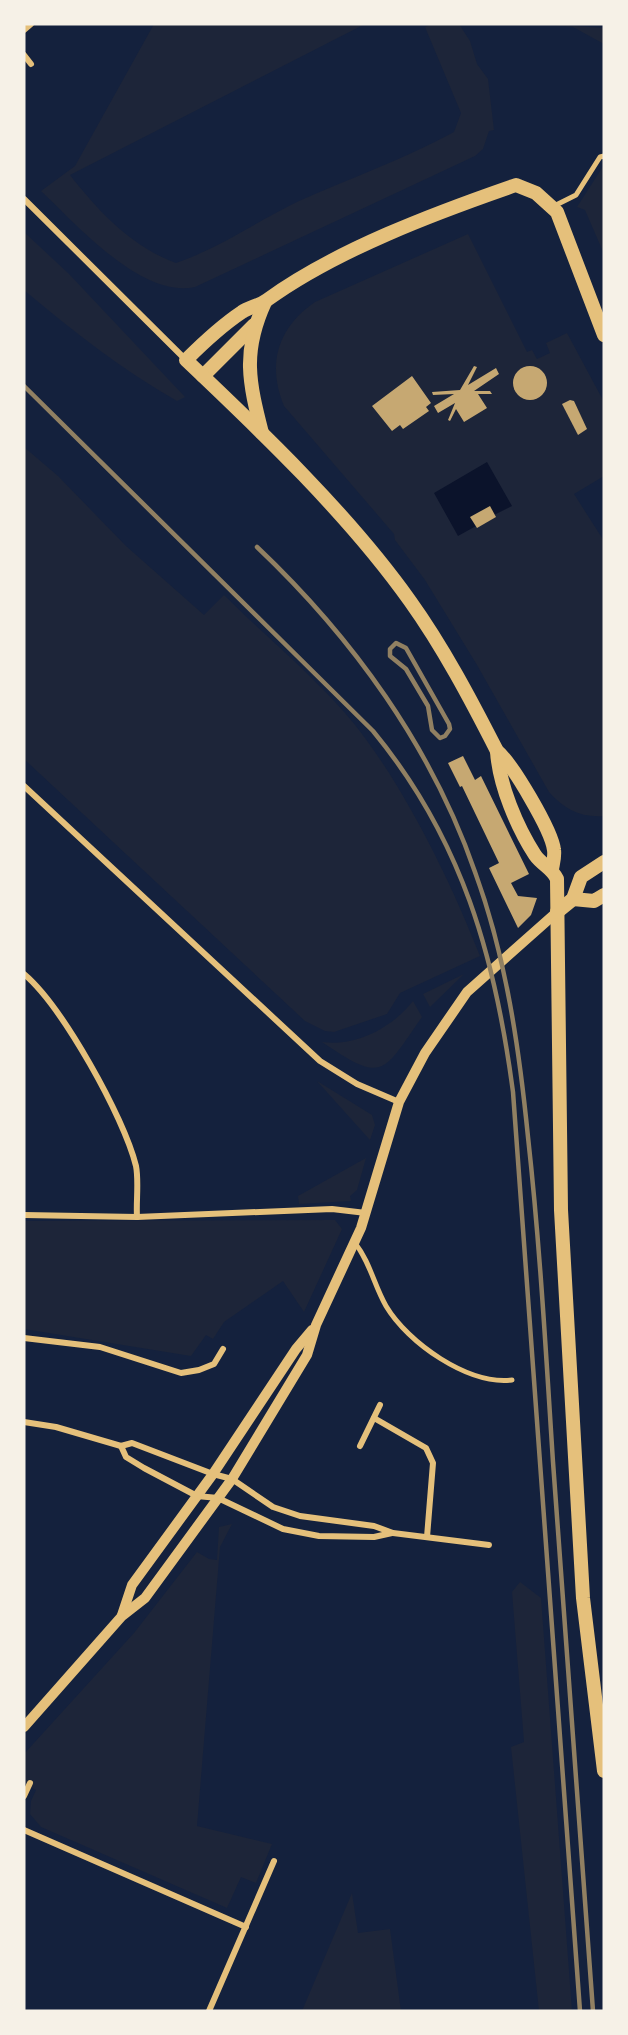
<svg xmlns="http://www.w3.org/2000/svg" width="628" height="2035" font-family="Overpass,sans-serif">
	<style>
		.green { fill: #1d2539 }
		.water { fill: #0b132b }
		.building { fill: #c6a872 }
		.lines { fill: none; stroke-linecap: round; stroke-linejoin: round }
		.pedestrian { stroke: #e5c07b; stroke-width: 5 }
		.minor { stroke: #e5c07b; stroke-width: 6 }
		.tertiary { stroke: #e5c07b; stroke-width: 10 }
		.primary { stroke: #e5c07b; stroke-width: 14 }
		.rail { stroke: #918062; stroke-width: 4.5 }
	</style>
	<rect width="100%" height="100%" fill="#14213d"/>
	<!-- green -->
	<g class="green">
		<path d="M154,24H365L70,175C98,211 132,247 176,263C220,248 257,221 299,201C351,178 404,159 454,132L461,113L425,27L432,24H459L470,41L477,64L488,79L494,130L489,131L483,149L475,156L195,287C142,299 76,224 41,191L75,166Z"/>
		<path d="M546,24L604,28V44L573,27Z"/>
		<path d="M604,165V254L585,210L577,207Z"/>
		<path d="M24,232L69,274L185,397L177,401C121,369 73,331 24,290Z"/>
		<path d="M468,234L527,352L532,350L537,359L550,353L546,343L567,333L604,402V476L574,494L604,541V816C581,818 564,809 549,792L477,665L425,580L395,540L394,534L284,406C267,365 277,328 315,302Z"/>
		<path d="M24,447L58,476L126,546L204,615L224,595C262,633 310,673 345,713C399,775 450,879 480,956L400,993L387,1014L334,1032L325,1031L305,1021L24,759Z"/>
		<path d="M464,974L433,1004L430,1007L423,994Z"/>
		<path d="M413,1001L422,1017C382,1074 384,1084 322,1042C356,1047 393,1027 413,1001Z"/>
		<path d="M317,1081L372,1115L375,1125L370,1140Z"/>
		<path d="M366,1158L357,1190L350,1196L351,1201L299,1204L298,1196Z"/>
		<path d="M335,1220L342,1229L304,1312L283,1281L224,1322L213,1339L206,1335L191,1356L24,1329V1221Z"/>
		<path d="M232,1524L220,1547L197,1826L272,1844L256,1883L241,1877L227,1908L41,1827L30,1814L31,1801L36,1790L24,1784V1754L134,1633L197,1552L209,1559L217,1560L219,1527Z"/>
		<path d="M520,1582L541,1598L572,2011H539L511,1747L524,1742L512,1592Z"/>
		<path d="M352,1893L358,1933L390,1929L401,2011H302Z"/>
	</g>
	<!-- water -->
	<path class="water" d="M487,462L512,506L494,515L471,517L476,526L458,536L434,493Z"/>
	<!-- building -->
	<g class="building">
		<path d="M474,366L477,367L468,385L496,368L499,374L474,391H490L492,394H478L487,408L464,422L456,409L450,421L448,420L455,403L438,413L434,406L454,394L433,395L432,392L460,390Z"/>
		<circle cx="530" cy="383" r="17"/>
		<path d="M412,376L431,403L426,407L429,411L403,429L400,425L392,431L372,406Z"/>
		<path d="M570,400L574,401L587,429L578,435L562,404Z"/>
		<path d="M490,506L496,517L477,528L470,517Z"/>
		<path d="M463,756L475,780L481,776L529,874L511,883L518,896L537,898L531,915L518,928L489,868L499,863L462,786L460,787L448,763Z"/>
	</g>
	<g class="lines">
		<!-- pedestrian -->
		<g class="pedestrian">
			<path d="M554,206L576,195L600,157L604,156"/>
			<path d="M355,1243C370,1262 374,1285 386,1306C408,1343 468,1385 512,1380"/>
		</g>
		<!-- minor -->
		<g class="minor">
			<path d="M24,30L31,24"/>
			<path d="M24,55L31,64"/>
			<path d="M24,199L186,360"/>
			<path d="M24,786L320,1061L357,1084L399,1102"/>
			<path d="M24,974C62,1006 124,1117 136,1166C139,1181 136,1201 137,1217"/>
			<path d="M24,1215L137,1217L332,1209L366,1213"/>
			<path d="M24,1338L100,1347L181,1373L199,1370L214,1364L223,1349"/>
			<path d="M374,1418L426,1448L433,1463L427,1537"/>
			<path d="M24,1422L56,1427L121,1446L132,1443L213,1474L232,1479L273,1507L300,1516L374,1526L393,1533L489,1545"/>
			<path d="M121,1446L126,1457L144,1468L197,1496L218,1498L283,1529L319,1536L374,1537L392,1533"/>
			<path d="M360,1446L380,1405"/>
			<path d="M24,1796L30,1783"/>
			<path d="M24,1830L246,1927"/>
			<path d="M209,2011L274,1861"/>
		</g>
		<!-- tertiary -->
		<g class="tertiary">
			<path d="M122,1615L132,1585L213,1474L296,1349L312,1330"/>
			<path d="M24,1727L122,1616L145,1598L232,1479L307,1355L316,1325L361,1228L399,1102L425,1053L467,992L557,912"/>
		</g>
		<!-- primary -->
		<g class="primary">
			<path d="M203,376L254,325"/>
			<path d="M262,433C249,382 242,352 265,302"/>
			<path d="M497,751C499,785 517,827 535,855C542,865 552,868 557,879L561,1210L583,1598L604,1771"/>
			<path d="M552,869C553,863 555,856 554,850C552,831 512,763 497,751C471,700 443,647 410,601C349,515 262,432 186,360C204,342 221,326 242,312C249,307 259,306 267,300C336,250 435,213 516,185L536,193L557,212L604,335"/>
			<path d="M573,899L594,901L604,895"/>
			<path d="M557,912L573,899L581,877L604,862"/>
		</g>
		<!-- rail -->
		<g class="rail">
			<path d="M24,386L373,731C462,839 495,956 513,1092L580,2011"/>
			<path d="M257,547C352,637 432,747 475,872C506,957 519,1047 528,1137C540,1245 546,1354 553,1462C565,1645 579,1828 593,2011"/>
			<path d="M396,643L406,648L449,724L450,729L445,736L440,738L432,730L428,706L406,669L390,656V649Z"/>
		</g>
	</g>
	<!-- border -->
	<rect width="628" height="2035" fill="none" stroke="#f6f1e7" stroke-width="51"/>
</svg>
